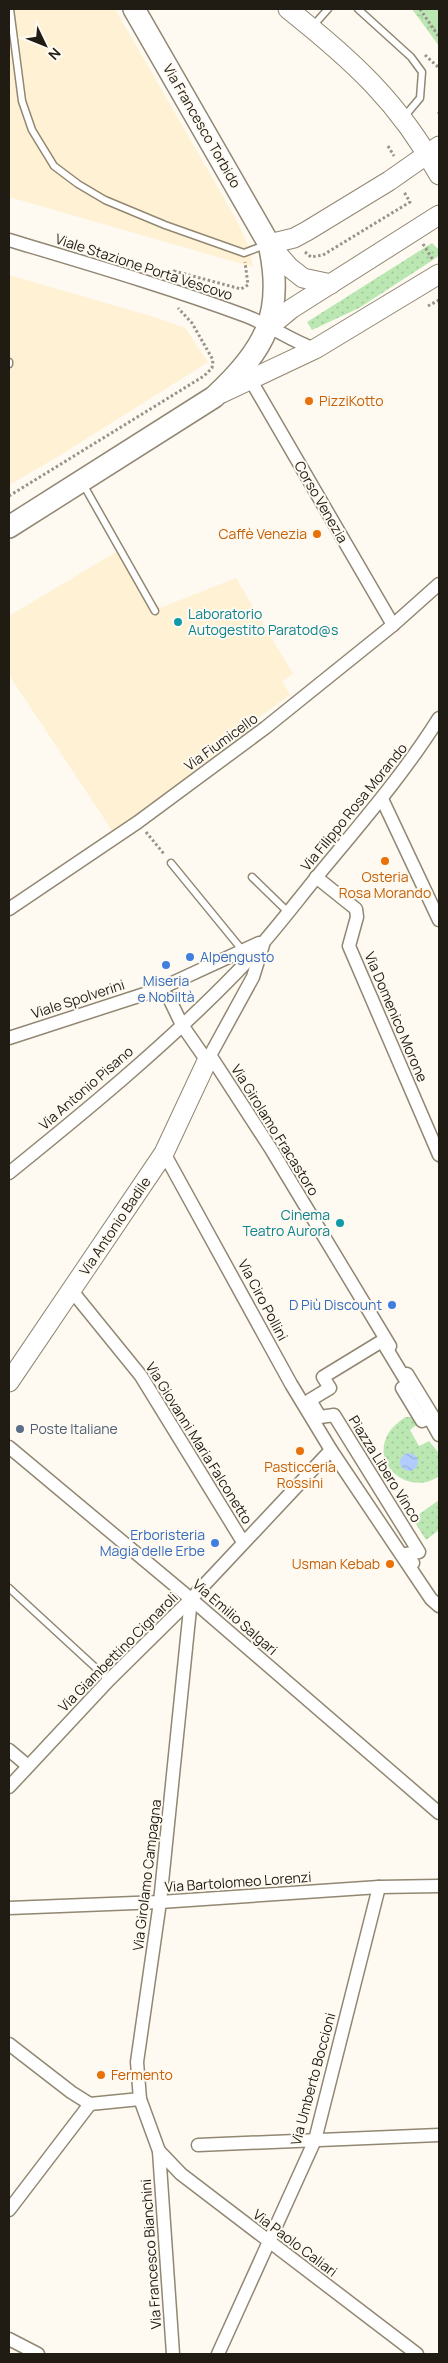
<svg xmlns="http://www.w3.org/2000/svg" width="448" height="2363" font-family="Manrope,sans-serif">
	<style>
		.built { fill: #fff1d3 }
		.grass { fill: url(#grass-dots) }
		.park { fill: url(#park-crowns) }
		.water { fill: url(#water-waves) }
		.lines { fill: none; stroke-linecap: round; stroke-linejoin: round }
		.lane-casing { stroke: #918772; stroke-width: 9 }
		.street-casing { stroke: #918772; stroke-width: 15 }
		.secondary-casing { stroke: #918772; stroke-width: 21 }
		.primary-casing { stroke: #918772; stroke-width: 24 }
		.path { stroke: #97938b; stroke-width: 3; stroke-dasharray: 2.5 2.5; stroke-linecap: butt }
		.lane { stroke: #fff; stroke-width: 6 }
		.street { stroke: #fff; stroke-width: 12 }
		.secondary { stroke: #fff; stroke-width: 19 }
		.primary { stroke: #fff; stroke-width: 21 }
		.food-dot { fill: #e8710a; stroke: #fefaf1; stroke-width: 2 }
		.culture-dot { fill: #0f9aa8; stroke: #fefaf1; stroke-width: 2 }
		.shop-dot { fill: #3f7fe0; stroke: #fefaf1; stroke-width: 2 }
		.service-dot { fill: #5c6f8a; stroke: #fefaf1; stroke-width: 2 }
		.labels { text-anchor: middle; stroke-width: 4; stroke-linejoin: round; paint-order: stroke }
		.street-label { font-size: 14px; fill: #201c14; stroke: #fefaf1 }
		.food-label { font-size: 14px; fill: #c56008; stroke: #fefaf1; text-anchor: start }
		.culture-label { font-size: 14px; fill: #0d838f; stroke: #fefaf1; text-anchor: start }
		.shop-label { font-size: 14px; fill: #366cbe; stroke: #fefaf1; text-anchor: end }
		.service-label { font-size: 14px; fill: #4e5e75; stroke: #fefaf1; text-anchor: start }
	</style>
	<defs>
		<pattern id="grass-dots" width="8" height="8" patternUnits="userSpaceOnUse" patternTransform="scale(1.25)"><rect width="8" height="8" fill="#bbe8b2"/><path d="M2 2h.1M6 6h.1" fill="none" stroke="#a0c698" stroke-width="1.8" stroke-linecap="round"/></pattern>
		<pattern id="park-crowns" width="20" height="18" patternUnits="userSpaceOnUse" patternTransform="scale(1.25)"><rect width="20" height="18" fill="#bbe8b2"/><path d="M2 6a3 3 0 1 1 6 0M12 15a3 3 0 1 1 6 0" fill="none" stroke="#a0c698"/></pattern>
		<pattern id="water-waves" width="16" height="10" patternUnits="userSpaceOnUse" patternTransform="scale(1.25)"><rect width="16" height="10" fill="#b3ccfe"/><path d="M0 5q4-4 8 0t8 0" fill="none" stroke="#9aafd9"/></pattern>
	</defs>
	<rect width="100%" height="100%" fill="#fefaf1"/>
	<!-- built -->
	<g class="built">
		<path d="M9,9H115L236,219L249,247L253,267L9,197Z"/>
		<path d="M9,275L154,317L185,328L208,362L59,456L9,485Z"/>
		<path d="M116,552L160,608L236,578L293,674L282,681L290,695L248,725L254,732L175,791L113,832L9,675V616Z"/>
	</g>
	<!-- grass -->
	<g class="grass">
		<path d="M432,243L439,250L438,256L433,260L359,308L312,330L307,322Z"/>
		<path d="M405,1417H412L419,1423L410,1430L419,1446L429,1441L439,1453V1476C411,1497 370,1466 388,1434C392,1427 399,1422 405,1417Z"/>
		<path d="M439,1500V1530L426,1540L414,1521L418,1515Z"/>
	</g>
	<!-- park -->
	<path class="park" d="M412,9H439V46Z"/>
	<!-- water -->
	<circle class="water" cx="409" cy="1462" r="9"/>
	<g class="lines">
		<defs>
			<g id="lane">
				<path d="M10,9L22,101L32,130L54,166L78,184L105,200L165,225L244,253L265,245"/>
				<path d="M358,9L411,57L422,72L420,98L404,117"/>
				<path d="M312,27L328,9"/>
				<path d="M9,362V364"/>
				<path d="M83,484L155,611"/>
				<path d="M171,863L243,951"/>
				<path d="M252,877L289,913"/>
				<path d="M9,1588L109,1680"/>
			</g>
			<g id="street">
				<path d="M9,240C89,264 168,287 246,316C270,325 291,341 315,349"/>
				<path d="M252,374L250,379L393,625"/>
				<path d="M382,799L439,920"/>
				<path d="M316,877L356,909L357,917L349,946L439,1155"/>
				<path d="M9,909L138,822L265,728L393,625L439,584"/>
				<path d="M157,990L169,998L182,1025L207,1061L253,977L263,945"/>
				<path d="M9,1038L157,990L259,943"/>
				<path d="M210,1055L271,1149L390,1346"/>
				<path d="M164,1153L291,1384L331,1450L431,1599L439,1606"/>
				<path d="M9,1173C87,1110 166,1045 236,973C270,938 298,899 329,862C368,815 407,769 439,718"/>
				<path d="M72,1291L141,1376L243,1542"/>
				<path d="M407,1374L437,1423"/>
				<path d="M9,1447L191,1599L439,1813"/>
				<path d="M413,1563L406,1554L419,1552L334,1415L320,1417L310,1400L330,1388L323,1377L382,1341L408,1384L402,1388L422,1421L429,1417L439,1435"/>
				<path d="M9,1750L28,1766"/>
				<path d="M9,1787L109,1680L191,1599L331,1450"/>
				<path d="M9,1908L160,1902L379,1887L439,1886"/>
				<path d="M9,2044L71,2092L90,2104L140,2099"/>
				<path d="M198,2145L439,2135"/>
				<path d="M159,2151L181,2174L417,2354"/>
				<path d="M9,2210L90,2104"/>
				<path d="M9,2339L38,2354"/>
				<path d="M173,2354L159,2151L140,2099L137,2062L160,1902L191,1599"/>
				<path d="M218,2354L315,2140L379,1887"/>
			</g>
			<g id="secondary">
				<path d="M288,9C352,60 399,102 439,175"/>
				<path d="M331,284L303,278L289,267L269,244L294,238L307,231L389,181L439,146"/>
				<path d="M269,327L291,309L439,215"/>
				<path d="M222,393L315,349L439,274"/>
				<path d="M9,1382L164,1153L207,1061"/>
			</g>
			<path id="primary" d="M9,527L214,397C265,350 285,314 269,244L134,9"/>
		</defs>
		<!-- lane casing -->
		<use href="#lane" class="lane-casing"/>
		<!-- street casing -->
		<use href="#street" class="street-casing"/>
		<!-- secondary casing -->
		<use href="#secondary" class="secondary-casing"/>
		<!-- primary casing -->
		<use href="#primary" class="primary-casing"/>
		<!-- path -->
		<g class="path">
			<path d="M420,9L439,37"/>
			<path d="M425,55L439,68"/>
			<path d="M439,112V114"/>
			<path d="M388,146L394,156"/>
			<path d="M423,244L433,260"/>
			<path d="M305,252L311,257L323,255L410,202L404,192"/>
			<path d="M173,276L174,271L241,289L248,285L245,262"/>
			<path d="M428,306L439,300"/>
			<path d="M9,496L204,376L212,368L213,360L192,323L178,308"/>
			<path d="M146,832L164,854"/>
		</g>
		<!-- lane -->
		<use href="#lane" class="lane"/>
		<!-- street -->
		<use href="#street" class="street"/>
		<!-- secondary -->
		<use href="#secondary" class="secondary"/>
		<!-- primary -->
		<use href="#primary" class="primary"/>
	</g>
	<!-- markers -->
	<g class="food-dot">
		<circle cx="309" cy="401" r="5"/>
		<circle cx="317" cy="534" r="5"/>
		<circle cx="385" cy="861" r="5"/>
		<circle cx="300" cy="1451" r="5"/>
		<circle cx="390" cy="1564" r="5"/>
		<circle cx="101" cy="2075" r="5"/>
	</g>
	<g class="culture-dot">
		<circle cx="178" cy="622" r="5"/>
		<circle cx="340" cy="1223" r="5"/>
	</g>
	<g class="shop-dot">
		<circle cx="190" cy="957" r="5"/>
		<circle cx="166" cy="965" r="5"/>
		<circle cx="392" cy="1305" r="5"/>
		<circle cx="215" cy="1543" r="5"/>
	</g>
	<circle class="service-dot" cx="20" cy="1429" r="5"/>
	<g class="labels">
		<!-- street labels -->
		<g class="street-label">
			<text transform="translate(202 126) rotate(60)" y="5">Via Francesco Torbido</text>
			<text transform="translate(144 267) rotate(18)" y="5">Viale Stazione Porta Vescovo</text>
			<text transform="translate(321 502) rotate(60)" y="5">Corso Venezia</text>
			<text transform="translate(221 742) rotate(-36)" y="5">Via Fiumicello</text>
			<text transform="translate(354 807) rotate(-51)" y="5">Via Filippo Rosa Morando</text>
			<text transform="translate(78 999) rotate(-18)" y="5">Viale Spolverini</text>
			<text transform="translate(396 1017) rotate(67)" y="5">Via Domenico Morone</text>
			<text transform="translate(86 1088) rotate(-41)" y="5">Via Antonio Pisano</text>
			<text transform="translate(275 1130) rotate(58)" y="5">Via Girolamo Fracastoro</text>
			<text transform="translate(115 1226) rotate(-56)" y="5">Via Antonio Badile</text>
			<text transform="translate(263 1300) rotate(62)" y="5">Via Ciro Pollini</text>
			<text transform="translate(199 1443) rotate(58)" y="5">Via Giovanni Maria Falconetto</text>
			<text transform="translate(385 1469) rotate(58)" y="5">Piazza Libero Vinco</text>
			<text transform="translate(235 1617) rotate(41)" y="5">Via Emilio Salgari</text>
			<text transform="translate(118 1652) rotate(-45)" y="5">Via Giambettino Cignaroli</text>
			<text transform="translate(147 1875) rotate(-83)" y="5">Via Girolamo Campagna</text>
			<text transform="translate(238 1882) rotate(-4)" y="5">Via Bartolomeo Lorenzi</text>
			<text transform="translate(313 2079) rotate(-75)" y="5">Via Umberto Boccioni</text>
			<text transform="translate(295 2243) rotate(37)" y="5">Via Paolo Caliari</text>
			<text transform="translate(151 2254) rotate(-94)" y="5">Via Francesco Bianchini</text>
		</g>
		<!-- food labels -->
		<g class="food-label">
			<text x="319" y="406">PizziKotto</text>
			<text x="307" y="539" text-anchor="end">Caffè Venezia</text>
			<text x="385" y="882" text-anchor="middle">Osteria<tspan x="385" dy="16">Rosa Morando</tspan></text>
			<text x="300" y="1472" text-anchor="middle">Pasticceria<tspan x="300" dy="16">Rossini</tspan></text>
			<text x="380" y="1569" text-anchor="end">Usman Kebab</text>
			<text x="111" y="2080">Fermento</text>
		</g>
		<!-- culture labels -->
		<g class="culture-label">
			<text x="188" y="619">Laboratorio<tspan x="188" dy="16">Autogestito Paratod@s</tspan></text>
			<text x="330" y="1220" text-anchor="end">Cinema<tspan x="330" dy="16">Teatro Aurora</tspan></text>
		</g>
		<!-- shop labels -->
		<g class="shop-label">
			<text x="200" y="962" text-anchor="start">Alpengusto</text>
			<text x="166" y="986" text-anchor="middle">Miseria<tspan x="166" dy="16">e Nobiltà</tspan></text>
			<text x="382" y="1310">D Più Discount</text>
			<text x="205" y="1540">Erboristeria<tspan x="205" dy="16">Magia delle Erbe</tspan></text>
		</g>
		<!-- service labels -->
		<g class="service-label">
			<text x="30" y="1434">Poste Italiane</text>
		</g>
	</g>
	<!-- border -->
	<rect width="448" height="2363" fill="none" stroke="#201c14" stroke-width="20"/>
	<!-- north arrow -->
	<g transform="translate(45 45) rotate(133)" stroke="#fefaf1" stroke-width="4" paint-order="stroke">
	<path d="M0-4L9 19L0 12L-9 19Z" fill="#201c14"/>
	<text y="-8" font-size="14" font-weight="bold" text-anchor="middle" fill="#201c14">N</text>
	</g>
</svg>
